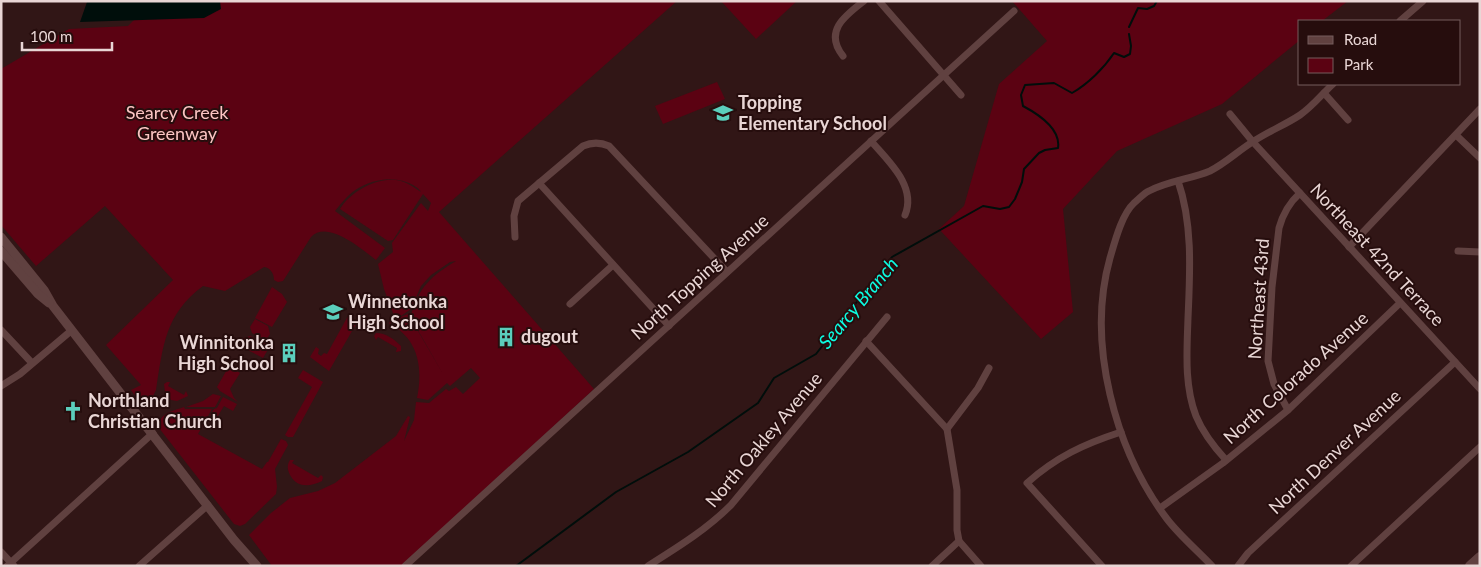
<svg xmlns="http://www.w3.org/2000/svg" width="1481" height="567" font-family="Lato,sans-serif">
	<style>
		.green { fill: #5b0212; fill-rule: evenodd }
		.water { fill: #000e0b }
		.lines { fill: none; stroke-linecap: round; stroke-linejoin: round }
		.stream { stroke: #000e0b; stroke-width: 2 }
		.minor { stroke: #604140; stroke-width: 7 }
		.tertiary { stroke: #604140; stroke-width: 9 }
		.secondary { stroke: #604140; stroke-width: 10 }
		.labels { text-anchor: middle; stroke-width: 4; stroke-linejoin: round; paint-order: stroke }
		.poi-label { font-size: 18px; font-weight: bold; fill: #e9d6d5; stroke: #260d0d; text-anchor: start }
		.park-label { font-size: 18px; fill: #fcc5c3; stroke: #260d0d }
		.street-label { font-size: 18px; fill: #e9d6d5; stroke: #260d0d }
		.water-label { font-size: 19px; font-style: italic; fill: #0cfbe1; stroke: #260d0d }
	</style>
	<rect width="100%" height="100%" fill="#311616"/>
	<!-- green -->
	<g class="green">
		<path d="M153,1H677L439,212L594,389L402,566H272L249,535L271,513L290,498L318,491L335,483L396,436L408,416L410,417L404,441L414,420L416,402L429,403L446,389L449,391L456,387L463,394L480,378L471,368L450,386L447,383L428,400L417,398C421,379 421,357 409,340C403,332 398,331 395,321L389,324L393,313L384,289L378,264L393,252L392,243L421,203L428,211L431,203L423,194L393,240L388,241L340,209C351,191 379,175 401,181C408,183 415,188 421,192C418,187 412,184 406,182C388,175 362,182 348,196C343,201 339,206 335,211L385,248L376,260C362,249 327,219 311,237L283,281L278,282L274,280C274,274 271,268 264,267L225,291L203,286C165,314 163,346 156,390L152,398L142,402L138,400L131,390L141,385L106,345L173,280L105,206L36,266L1,225V69L69,29L128,26ZM456,261C431,276 419,287 411,315V318L443,374L408,314L398,318L411,309L421,286L431,275L450,262Z"/>
		<path d="M721,1H797L756,39Z"/>
		<path d="M1012,1H1348L1322,21H1300V40L1222,104L1117,151L1063,209L1073,312L1041,339L939,229L964,206L999,84L1047,41Z"/>
		<path d="M717,82L725,99L663,124L655,106Z"/>
		<path d="M272,287L282,294L287,302L272,327L255,318Z"/>
		<path d="M348,316L355,321L356,324L329,371L310,357L316,347L319,349L318,354L321,356L324,353L327,354Z"/>
		<path d="M255,319L268,326L270,334L268,337L271,338L272,343L252,333L250,327Z"/>
		<path d="M376,333C386,333 394,339 401,346V351L396,352L397,348L378,337L376,340L374,336Z"/>
		<path d="M250,336L270,346L263,358L240,346L244,338Z"/>
		<path d="M229,366L240,373L230,389L234,398L238,402L220,391L217,387Z"/>
		<path d="M303,370L323,382L293,437H288L285,435L312,387L298,378Z"/>
		<path d="M167,382H170L168,386L184,395L186,391L188,396L177,401L171,400L165,392L164,384Z"/>
		<path d="M213,394L221,396L215,407H186L203,401Z"/>
		<path d="M223,397L237,404L233,411L224,406L216,419L210,415L214,409L217,408Z"/>
		<path d="M184,407L185,409H212L198,434L262,469L267,462H268L281,439L286,441L288,445L275,469L277,487L276,494L245,524L240,526L234,524L159,428C158,413 173,411 184,407Z"/>
		<path d="M290,460H294L292,463L318,478L321,475L323,477L322,481C310,487 297,488 290,475C287,469 287,465 290,460Z"/>
	</g>
	<!-- water -->
	<path class="water" d="M92,1H220L221,9L204,18L80,22L87,2Z"/>
	<g class="lines">
		<!-- stream -->
		<g class="stream">
			<path d="M1129,27L1138,8L1147,9L1154,6L1157,1"/>
			<path d="M516,566L616,492L688,452L758,403L774,378L816,354L892,257L983,206L1000,209L1009,207L1015,199L1022,182L1024,169L1039,153L1045,150L1058,148C1061,129 1038,114 1023,106L1021,95L1025,85L1054,83L1072,93C1088,84 1104,68 1114,53L1124,57L1130,54L1131,46L1129,34"/>
		</g>
		<!-- minor -->
		<g class="minor">
			<path d="M879,1L961,95"/>
			<path d="M1400,21L1423,1"/>
			<path d="M843,56C823,31 846,15 864,1"/>
			<path d="M1324,93L1348,120"/>
			<path d="M1230,114L1253,142L1480,389"/>
			<path d="M1456,135L1480,158"/>
			<path d="M871,141C888,161 917,186 905,215"/>
			<path d="M1178,181C1193,224 1190,273 1188,318C1187,350 1184,385 1196,416C1203,433 1214,447 1226,460"/>
			<path d="M539,183L669,326"/>
			<path d="M515,237L514,216L518,201L583,146C592,142 600,142 609,146L727,272"/>
			<path d="M1349,247L1480,109"/>
			<path d="M1458,251L1480,252"/>
			<path d="M570,304L613,265"/>
			<path d="M1,330L32,363"/>
			<path d="M866,341L947,429"/>
			<path d="M1,386L20,374L72,330"/>
			<path d="M1288,410L1274,384L1268,361L1272,287L1279,228C1283,213 1289,203 1300,193"/>
			<path d="M1160,508L1223,463L1288,410L1400,303"/>
			<path d="M1,552L14,566"/>
			<path d="M7,566L153,433"/>
			<path d="M139,566L208,505"/>
			<path d="M405,566L1014,11"/>
			<path d="M648,566C678,547 706,530 731,505L887,317"/>
			<path d="M932,566L959,541"/>
			<path d="M981,566L959,541L957,530V490L947,429L978,388L989,368"/>
			<path d="M1102,566L1027,483C1056,457 1084,444 1121,432"/>
			<path d="M1212,566C1198,551 1180,536 1167,519C1115,450 1086,343 1110,258C1115,241 1122,214 1134,203C1139,199 1144,193 1149,191C1168,181 1191,179 1210,171C1226,163 1239,150 1254,141C1269,131 1285,125 1300,115C1313,106 1322,94 1333,84"/>
			<path d="M1238,566L1248,553L1455,362"/>
			<path d="M1351,566L1480,447"/>
		</g>
		<!-- tertiary -->
		<g class="tertiary">
			<path d="M1,237L44,290L53,306L234,540L257,566"/>
			<path d="M1,251L38,294L49,303"/>
		</g>
		<!-- secondary -->
		<path class="secondary" d="M1470,566L1480,557"/>
	</g>
	<!-- icons -->
	<defs>
		<symbol id="school-bare" viewBox="-9 -9 18 18"><path d="M0-5L7-2L0 1L-7-2ZM-4 1L0 2.5L4 1V4Q0 6-4 4Z" fill="#5bcebc" stroke="#260d0d" stroke-width="2.5" paint-order="stroke"/></symbol>
		<symbol id="building-bare" viewBox="-9 -9 18 18"><path d="M-4-6H4V6H1V3H-1V6H-4ZM-2.5-4.3h1.7v1.8h-1.7ZM.8-4.3h1.7v1.8H.8ZM-2.5-1h1.7V.8h-1.7ZM.8-1h1.7V.8H.8Z" fill="#5bcebc" stroke="#260d0d" stroke-width="2.5" paint-order="stroke"/></symbol>
		<symbol id="church-bare" viewBox="-9 -9 18 18"><path d="M-1.2-6h2.4v3.5h3.3v2.4h-3.3V6h-2.4V-.1h-3.3v-2.4h3.3Z" fill="#5bcebc" stroke="#260d0d" stroke-width="2.5" paint-order="stroke"/></symbol>
	</defs>
	<g fill-rule="evenodd">
		<use href="#school-bare" x="709" y="99" width="28" height="28"/>
		<use href="#school-bare" x="319" y="298" width="28" height="28"/>
		<use href="#building-bare" x="492" y="323" width="28" height="28"/>
		<use href="#building-bare" x="275" y="339" width="28" height="28"/>
		<use href="#church-bare" x="59" y="397" width="28" height="28"/>
	</g>
	<g class="labels">
		<!-- poi labels -->
		<g class="poi-label">
			<text x="738" y="109">Topping<tspan x="738" dy="21">Elementary School</tspan></text>
			<text x="348" y="308">Winnetonka<tspan x="348" dy="21">High School</tspan></text>
			<text x="521" y="343">dugout</text>
			<text x="274" y="349" text-anchor="end">Winnitonka<tspan x="274" dy="21">High School</tspan></text>
			<text x="88" y="407">Northland<tspan x="88" dy="21">Christian Church</tspan></text>
		</g>
		<!-- park labels -->
		<g class="park-label">
			<text x="177" y="119">Searcy Creek<tspan x="177" dy="21">Greenway</tspan></text>
		</g>
		<!-- street labels -->
		<g class="street-label">
			<text transform="translate(1377 255) rotate(47)" y="6">Northeast 42nd Terrace</text>
			<text transform="translate(700 277) rotate(-42)" y="6">North Topping Avenue</text>
			<text transform="translate(1259 299) rotate(-86)" y="6">Northeast 43rd</text>
			<text transform="translate(1296 378) rotate(-42)" y="6">North Colorado Avenue</text>
			<text transform="translate(764 440) rotate(-50)" y="6">North Oakley Avenue</text>
			<text transform="translate(1335 452) rotate(-43)" y="6">North Denver Avenue</text>
		</g>
		<!-- water labels -->
		<g class="water-label">
			<text transform="translate(858 303) rotate(-50)" y="7">Searcy Branch</text>
		</g>
	</g>
	<!-- border -->
	<rect width="1481" height="567" fill="none" stroke="#e9d6d5" stroke-width="5"/>
	<!-- legend -->
	<rect x="1298" y="20" width="162" height="65" fill="#260d0d" stroke="#745d5d"/>
	<rect x="1308" y="36" width="25" height="8" fill="#604140" stroke="#745d5d"/>
	<text x="1344" y="45" font-size="15" fill="#e9d6d5">Road</text>
	<rect x="1308" y="58" width="25" height="15" fill="#5b0212" stroke="#745d5d"/>
	<text x="1344" y="70" font-size="15" fill="#e9d6d5">Park</text>
	<!-- scale -->
	<path d="M22 42v8h90v-8" fill="none" stroke="#e9d6d5" stroke-width="2.5"/>
	<text x="30" y="42" font-size="15" fill="#e9d6d5" stroke="#260d0d" stroke-width="4" paint-order="stroke">100 m</text>
</svg>
